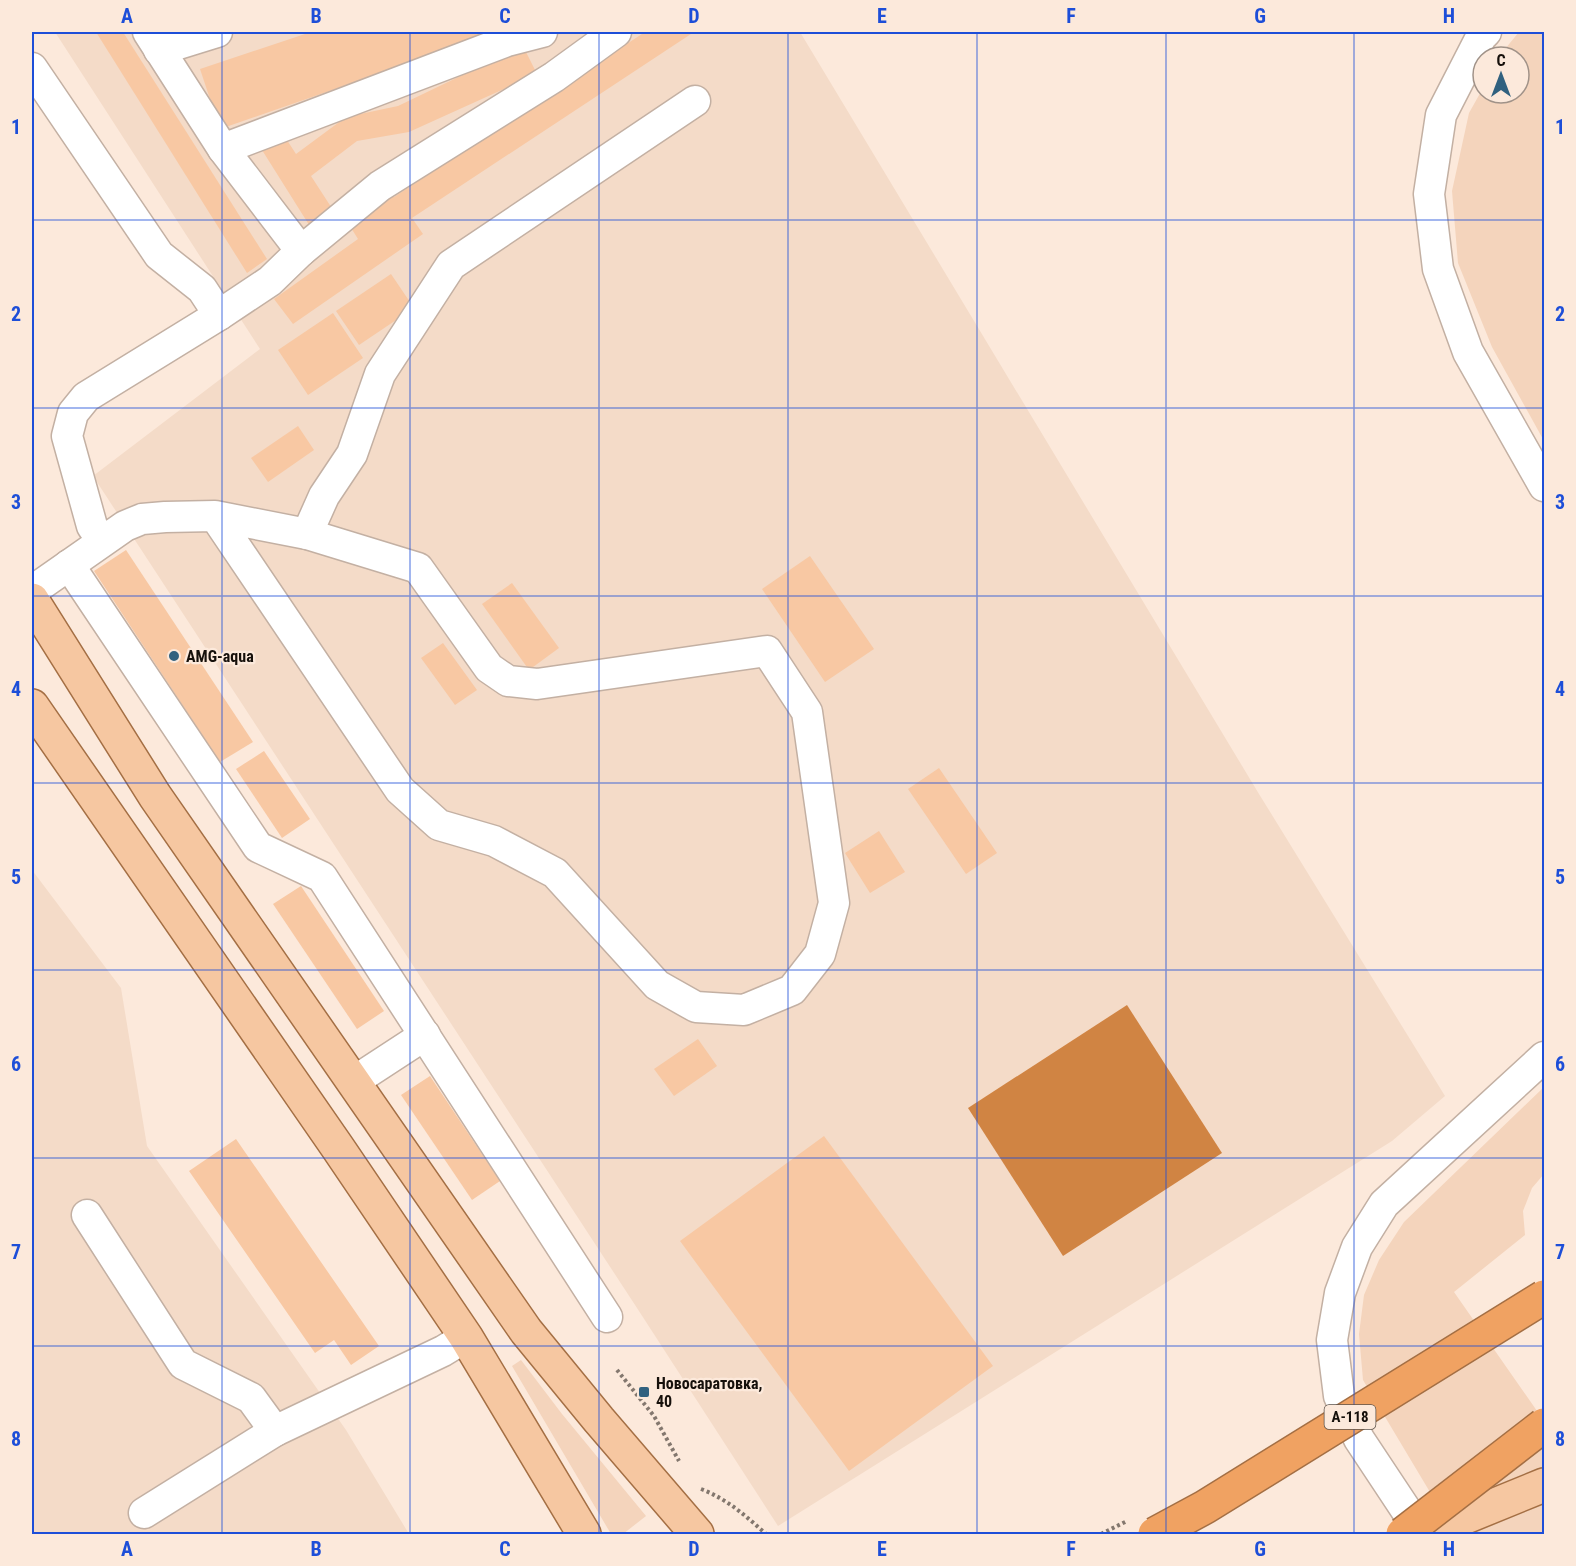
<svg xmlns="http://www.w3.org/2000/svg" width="1576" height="1566" font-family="'Roboto Condensed',sans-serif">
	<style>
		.built { fill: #f4dbc8 }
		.green { fill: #f4d4bc }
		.water { fill: #d08443 }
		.building { fill: #f8c8a3 }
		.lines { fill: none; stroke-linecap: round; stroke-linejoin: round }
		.minor-casing { stroke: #c3b0a3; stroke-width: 33 }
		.major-casing { stroke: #a46f44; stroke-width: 36 }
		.path { stroke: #83776e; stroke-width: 4; stroke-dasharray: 3 3; stroke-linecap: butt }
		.minor { stroke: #fff; stroke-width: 30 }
		.major { stroke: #f6c7a1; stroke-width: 33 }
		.highway-bridge-casing { stroke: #a46f44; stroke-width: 36; stroke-linecap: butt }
		.highway-bridge { stroke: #f0a262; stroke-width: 33 }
		.grid { fill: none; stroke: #1d4ed8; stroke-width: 1.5; stroke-opacity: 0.55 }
		.poi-dot { fill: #31617f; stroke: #fce9db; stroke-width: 2 }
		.labels { text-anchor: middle; stroke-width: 4.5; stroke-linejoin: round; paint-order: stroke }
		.shield { fill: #fce9db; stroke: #5b5149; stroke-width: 1.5 }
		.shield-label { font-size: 15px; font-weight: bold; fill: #16100b }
		.poi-label { font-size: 16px; font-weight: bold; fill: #16100b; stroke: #fce9db; text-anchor: start }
		.neatline { fill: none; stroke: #1d4ed8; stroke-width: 2 }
		.grid-label { font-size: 20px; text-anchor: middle; font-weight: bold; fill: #1d4ed8 }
	</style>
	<rect width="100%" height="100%" fill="#fce9db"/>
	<!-- built -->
	<g class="built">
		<path d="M55,32H800L1259,794L1445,1096L1392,1141L778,1526L637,1308L93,476L260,349Z"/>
		<path d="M32,870L121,988L147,1146L346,1430L409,1534H32Z"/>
	</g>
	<!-- green -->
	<g class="green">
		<path d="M1519,32H1544V441L1492,347L1458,263L1452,191L1469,113L1483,88V93H1519V57H1500L1505,49Z"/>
		<path d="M1544,1087V1174L1532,1188L1523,1211L1525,1235L1454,1292L1544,1421V1534H1455L1363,1380L1359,1334L1364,1295L1379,1260L1404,1222Z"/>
		<path d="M521,1360L562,1414L646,1516L623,1534H611L512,1366Z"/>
	</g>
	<!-- water -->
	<path class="water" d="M1127,1005L1222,1153L1063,1256L968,1108Z"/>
	<!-- building -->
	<g class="building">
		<path d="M96,32H123L267,259L247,273Z"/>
		<path d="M311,32H499L220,129L200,69Z"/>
		<path d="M645,32H694L412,218L423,234L293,324L274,299L358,239L348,223L390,192L394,197Z"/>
		<path d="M523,46L537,74L409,132L357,141L311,176L335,213L311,228L262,150L285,137L296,154L346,117L398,106Z"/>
		<path d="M391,274L414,308L359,345L336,311Z"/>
		<path d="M333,313L363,358L308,395L278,350Z"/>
		<path d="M298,426L314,450L268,482L251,458Z"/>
		<path d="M126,550L253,742L220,762L94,571Z"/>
		<path d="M810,556L874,649L825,682L762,589Z"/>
		<path d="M512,583L559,648L529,670L482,604Z"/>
		<path d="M443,643L477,690L455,705L421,658Z"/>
		<path d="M264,751L310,819L282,838L236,769Z"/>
		<path d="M939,768L997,853L966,874L908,789Z"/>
		<path d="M879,831L905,872L870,893L845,853Z"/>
		<path d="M301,886L384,1011L357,1029L273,904Z"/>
		<path d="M698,1039L717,1066L674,1096L654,1069Z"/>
		<path d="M430,1076L500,1181L472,1200L401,1095Z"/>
		<path d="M824,1136L993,1366L849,1471L680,1241Z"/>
		<path d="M236,1139L379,1346L351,1365L334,1340L315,1353L189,1171Z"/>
	</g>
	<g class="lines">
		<defs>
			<g id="minor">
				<path d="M148,32L223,149L301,251"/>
				<path d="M1486,32L1481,37L1441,115L1429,194L1438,269L1468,352L1544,486"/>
				<path d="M159,50L217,32"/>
				<path d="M32,68L159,255L202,289L219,315"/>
				<path d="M223,149L507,41L542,32"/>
				<path d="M307,534L324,496L352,454L380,374L451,265L695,101"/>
				<path d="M102,541L92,526L67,436L73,413L86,397L219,315L270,281L301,251L380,186L554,77L616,32"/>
				<path d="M69,565L258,847L322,877L607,1317"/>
				<path d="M32,591L125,526L142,519L165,517L215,516L307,534L418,568L489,668L508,681L537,684L767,651L807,712L834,903L820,954L792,990L744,1010L696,1007L657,985L555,873L494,841L439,825L400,790L215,516"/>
				<path d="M353,1082L425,1035"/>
				<path d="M87,1215L183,1364L251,1398L275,1431"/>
				<path d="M144,1513L275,1431L443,1351L466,1337"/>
				<path d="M1422,1534L1359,1439L1339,1396L1332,1340L1340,1293L1357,1247L1384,1204L1544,1057"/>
			</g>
			<g id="major">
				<path d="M32,600L155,796L526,1331L599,1420L697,1534"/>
				<path d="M32,706L338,1148L466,1337L584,1534"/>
				<path d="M1424,1534L1544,1485"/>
			</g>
		</defs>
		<!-- minor casing -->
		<use href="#minor" class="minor-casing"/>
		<!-- major casing -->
		<use href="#major" class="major-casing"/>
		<!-- path -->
		<g class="path">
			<path d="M617,1370L654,1416L679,1461"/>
			<path d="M701,1489C727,1499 746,1516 766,1534"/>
			<path d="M1101,1534L1127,1521"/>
		</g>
		<!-- minor -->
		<use href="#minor" class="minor"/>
		<!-- major -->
		<use href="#major" class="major"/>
		<defs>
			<g id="highway-bridge">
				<path d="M1155,1534L1205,1507L1544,1297"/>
				<path d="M1403,1534L1544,1425"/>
			</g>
		</defs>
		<!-- highway-bridge casing -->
		<use href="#highway-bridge" class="highway-bridge-casing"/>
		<!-- highway-bridge -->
		<use href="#highway-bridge" class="highway-bridge"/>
	</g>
	<!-- grid -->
	<path class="grid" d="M222,32V1534M410,32V1534M599,32V1534M788,32V1534M977,32V1534M1166,32V1534M1354,32V1534M32,220H1544M32,408H1544M32,596H1544M32,783H1544M32,970H1544M32,1158H1544M32,1346H1544"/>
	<!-- markers -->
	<g class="poi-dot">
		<circle cx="174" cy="656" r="6"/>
		<rect x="638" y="1386" width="12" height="12" rx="3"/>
	</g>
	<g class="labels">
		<!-- shield labels -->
		<rect class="shield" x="1324.5" y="1405" width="51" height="24" rx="4.5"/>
		<g class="shield-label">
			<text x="1350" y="1422">А-118</text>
		</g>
		<!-- poi labels -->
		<g class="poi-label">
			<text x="186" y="662">AMG-aqua</text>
			<text x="656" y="1389">Новосаратовка,<tspan x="656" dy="18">40</tspan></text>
		</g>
	</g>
	<!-- border -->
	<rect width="1576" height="1566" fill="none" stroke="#fce9db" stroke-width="66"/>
	<!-- north arrow -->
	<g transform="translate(1501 75)"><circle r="28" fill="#fce9db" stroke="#a09288" stroke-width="1.5"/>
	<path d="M0-4.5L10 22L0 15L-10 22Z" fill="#31617f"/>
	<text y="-9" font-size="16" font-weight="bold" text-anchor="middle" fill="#16100b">С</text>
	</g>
	<rect x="33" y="33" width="1510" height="1500" class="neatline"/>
	<g class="grid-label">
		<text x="127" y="23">A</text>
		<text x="316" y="23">B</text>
		<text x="505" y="23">C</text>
		<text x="694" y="23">D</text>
		<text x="882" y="23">E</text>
		<text x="1071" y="23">F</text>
		<text x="1260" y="23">G</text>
		<text x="1449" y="23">H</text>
		<text x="16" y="134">1</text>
		<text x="1560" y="134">1</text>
		<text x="16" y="321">2</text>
		<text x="1560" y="321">2</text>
		<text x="16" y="509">3</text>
		<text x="1560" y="509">3</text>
		<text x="16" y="696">4</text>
		<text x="1560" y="696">4</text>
		<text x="16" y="884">5</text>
		<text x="1560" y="884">5</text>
		<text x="16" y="1071">6</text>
		<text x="1560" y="1071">6</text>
		<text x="16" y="1259">7</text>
		<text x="1560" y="1259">7</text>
		<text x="16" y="1446">8</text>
		<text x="1560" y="1446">8</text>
		<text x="127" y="1556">A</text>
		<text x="316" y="1556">B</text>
		<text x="505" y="1556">C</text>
		<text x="694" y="1556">D</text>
		<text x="882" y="1556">E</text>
		<text x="1071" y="1556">F</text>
		<text x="1260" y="1556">G</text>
		<text x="1449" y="1556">H</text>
	</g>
</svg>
